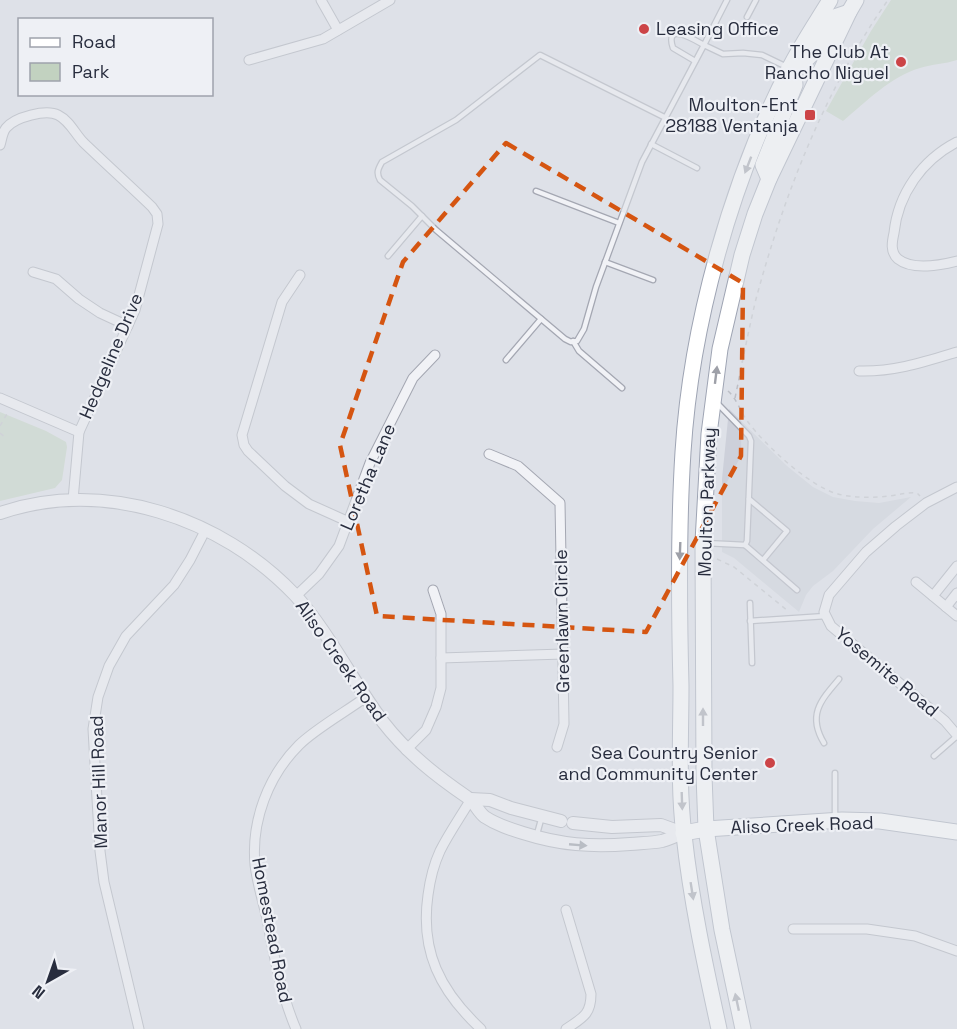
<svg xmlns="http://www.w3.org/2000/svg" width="957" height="1029" font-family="'Space Grotesk',sans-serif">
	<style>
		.built { fill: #cdd0da }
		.green { fill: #c2d2c0 }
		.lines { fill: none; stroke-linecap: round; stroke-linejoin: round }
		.service-casing { stroke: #a4a7b2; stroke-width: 7 }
		.minor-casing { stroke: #a4a7b2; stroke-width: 11 }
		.tertiary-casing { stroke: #a4a7b2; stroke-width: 14 }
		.primary-casing { stroke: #9ea4b3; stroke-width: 17 }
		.path { stroke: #bdbfc6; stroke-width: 1.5; stroke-dasharray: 4.5 4.5; stroke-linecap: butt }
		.service { stroke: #f1f2f6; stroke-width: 4.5 }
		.minor { stroke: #f1f2f6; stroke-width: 9 }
		.tertiary { stroke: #f1f2f6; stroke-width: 12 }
		.primary { stroke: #fff; stroke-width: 15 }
		.oneway { fill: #9ea0a8 }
		.oneway2 { fill: #8c909a }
		.marked { fill: none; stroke: #d55511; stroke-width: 4.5; stroke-dasharray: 12 8; stroke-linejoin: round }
		.poi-dot { fill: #cc4447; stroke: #eef0f5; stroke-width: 2 }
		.labels { text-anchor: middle; stroke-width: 4.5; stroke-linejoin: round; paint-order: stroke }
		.poi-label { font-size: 18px; fill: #282d3e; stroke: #eef0f5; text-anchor: end }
		.street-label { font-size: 18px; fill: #282d3e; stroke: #eef0f5 }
	</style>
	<rect width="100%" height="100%" fill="#dee1e8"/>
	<!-- built -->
	<path class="built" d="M729,409L787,466L813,487L833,497L855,501L879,503L911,497L873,529L833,571L813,586L806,595L799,612L734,558L722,552V479Z"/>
	<!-- green -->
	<g class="green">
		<path d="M891,0H957V60C945,64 932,64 920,68C890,77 867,101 843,121L826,111L871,31Z"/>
		<path d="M0,412L46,431L66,442L67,447L62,480L55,488L0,501Z"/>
	</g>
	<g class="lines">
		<defs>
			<g id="service">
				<path d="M747,17L756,0"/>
				<path d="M695,61L673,48C664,21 695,40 704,45L727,0"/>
				<path d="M664,117L540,55L456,120L382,162C378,169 376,173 380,180L412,206L436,230L565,339L571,342L577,341L584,329L596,287L642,162L704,45L723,54L743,53L762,55L787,67"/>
				<path d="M651,144L697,168"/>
				<path d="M536,191L619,223"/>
				<path d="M388,256L422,216"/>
				<path d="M605,262L653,280"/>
				<path d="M573,341L579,351L622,388"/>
				<path d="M506,360L541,319"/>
				<path d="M749,499L787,531L763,560"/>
				<path d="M705,543L745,545L747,541L751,441L749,436L717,403"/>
				<path d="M745,545L797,590"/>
				<path d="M750,603L752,663"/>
				<path d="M750,621L826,616"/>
				<path d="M824,743C807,715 821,700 839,679"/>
				<path d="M934,756L957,736"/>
				<path d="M835,773V818"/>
				<path d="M537,834L542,816"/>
			</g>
			<g id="minor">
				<path d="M321,0L338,30"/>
				<path d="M249,60L323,39L390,0"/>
				<path d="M957,142C922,160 898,194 894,233C892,242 890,252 898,259C913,271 941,265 957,261"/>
				<path d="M0,145C2,139 2,133 6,128C15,117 46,109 58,115C70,121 75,134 84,143C106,164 129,185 152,207L157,214L158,224L135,310L79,432L73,500"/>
				<path d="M33,272L56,279L79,299L100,313L128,326"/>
				<path d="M300,275L282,302L242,435L244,445L248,451L285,486L309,504L349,522"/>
				<path d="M859,371C894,372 924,362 957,352"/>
				<path d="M0,398L79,432"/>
				<path d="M489,454L518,466L560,503L564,724L557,747"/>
				<path d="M957,487L926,503L896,526L866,552L829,595L824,612L831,626L945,721L957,735"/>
				<path d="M916,582L957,616"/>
				<path d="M296,596L319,574L339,546L370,463L413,378L435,355"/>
				<path d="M933,596L957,566"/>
				<path d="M946,607L957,593"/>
				<path d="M441,658L563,654"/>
				<path d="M406,750L426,730L436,707L441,688V614L433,590"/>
				<path d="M471,799C461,816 449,833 440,851C434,864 430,880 428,895C420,951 440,991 481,1029"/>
				<path d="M566,910L591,994C591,1015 582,1018 566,1029"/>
				<path d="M793,929H867L915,936L957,951"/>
				<path d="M139,1029L104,882L100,851L93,729L98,697L109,666L126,636L174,585L190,560L206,529"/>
				<path d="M296,1029C281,994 274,956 267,919C263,901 257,883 255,865C251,821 268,776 299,745C315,729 347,711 366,697"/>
			</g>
			<g id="tertiary">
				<path d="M0,513C104,478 221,517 295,595C328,631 353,682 383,722C407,753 435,775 467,797C475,802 478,812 485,817C497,825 510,829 523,833C561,845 591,847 630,844C641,843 652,843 662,841C669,839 676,836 683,833"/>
				<path d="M471,799L490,800L511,808L561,821"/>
				<path d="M573,823L612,827L661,825L683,833"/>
			</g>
			<g id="primary">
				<path d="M769,179L763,165L795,85L794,73L789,68L803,63L811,55L834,17L849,12"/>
				<path d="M683,833L706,829L842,820L880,821L957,832"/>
				<path d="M719,1029C705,965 691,900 684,835C678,787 681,734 681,686C679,608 678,530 683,452C691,325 731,181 789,69C801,45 816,23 830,0"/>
				<path d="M743,1029L722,930L706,829L704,775L703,542L709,434L720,349L742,255L755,214L769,179L849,12L856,0"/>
			</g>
		</defs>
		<!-- service casing -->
		<use href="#service" class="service-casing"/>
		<!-- minor casing -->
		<use href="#minor" class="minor-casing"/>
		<!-- tertiary casing -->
		<use href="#tertiary" class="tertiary-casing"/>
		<!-- primary casing -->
		<use href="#primary" class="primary-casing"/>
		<!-- path -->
		<g class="path">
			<path d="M728,391C737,399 740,411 748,422C765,445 810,487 838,494C853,498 873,498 889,496C899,495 907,492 917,493L920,496"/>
			<path d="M735,398C742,365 748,332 756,299C784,195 825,89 888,0"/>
			<path d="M0,426L8,412"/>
			<path d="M0,433L6,438"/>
			<path d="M717,559L734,567L788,611"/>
		</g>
		<!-- service -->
		<use href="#service" class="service"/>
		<!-- minor -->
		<use href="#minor" class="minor"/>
		<!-- tertiary -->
		<use href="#tertiary" class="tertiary"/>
		<!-- primary -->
		<use href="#primary" class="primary"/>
	</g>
	<!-- one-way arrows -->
	<defs><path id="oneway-solid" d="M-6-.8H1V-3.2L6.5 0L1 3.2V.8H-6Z" transform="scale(1.5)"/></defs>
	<g class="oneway">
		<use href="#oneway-solid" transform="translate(748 165) rotate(111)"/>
		<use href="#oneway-solid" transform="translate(716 375) rotate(-83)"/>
		<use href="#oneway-solid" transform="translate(680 551) rotate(92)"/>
		<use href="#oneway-solid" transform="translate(703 717) rotate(-90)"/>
		<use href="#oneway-solid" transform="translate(682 801) rotate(88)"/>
		<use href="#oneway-solid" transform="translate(692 891) rotate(81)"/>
		<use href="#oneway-solid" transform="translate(737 1002) rotate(-102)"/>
	</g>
	<use class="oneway2" href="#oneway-solid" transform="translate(578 845) rotate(5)"/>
	<!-- marked area -->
	<path d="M0 0H957V1029H0ZM506,143L743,283L741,456L646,632L377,616L340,445L403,262Z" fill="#dee1e8" fill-opacity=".55" fill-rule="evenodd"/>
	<path class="marked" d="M506,143L743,283L741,456L646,632L377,616L340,445L403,262Z"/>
	<!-- markers -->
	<g class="poi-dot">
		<circle cx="644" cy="29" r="6"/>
		<circle cx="901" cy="62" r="6"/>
		<rect x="804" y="109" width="12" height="12" rx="3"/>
		<circle cx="770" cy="763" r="6"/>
	</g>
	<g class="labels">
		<!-- poi labels -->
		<g class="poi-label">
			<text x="656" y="35" text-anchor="start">Leasing Office</text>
			<text x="889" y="58">The Club At<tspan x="889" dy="21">Rancho Niguel</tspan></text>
			<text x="798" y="111">Moulton-Ent<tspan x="798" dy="21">28188 Ventanja</tspan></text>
			<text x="758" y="759">Sea Country Senior<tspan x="758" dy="21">and Community Center</tspan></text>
		</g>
		<!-- street labels -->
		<g class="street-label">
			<text transform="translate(111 356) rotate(-67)" y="6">Hedgeline Drive</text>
			<text transform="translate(368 477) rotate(-67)" y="6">Loretha Lane</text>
			<text transform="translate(707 502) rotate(-88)" y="6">Moulton Parkway</text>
			<text transform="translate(562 621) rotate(-91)" y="6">Greenlawn Circle</text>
			<text transform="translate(341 661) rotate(55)" y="6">Aliso Creek Road</text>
			<text transform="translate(887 672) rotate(40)" y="6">Yosemite Road</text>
			<text transform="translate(99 782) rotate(-92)" y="6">Manor Hill Road</text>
			<text transform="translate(802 825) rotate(-2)" y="6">Aliso Creek Road</text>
			<text transform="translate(272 930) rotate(79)" y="6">Homestead Road</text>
		</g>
	</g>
	<!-- legend -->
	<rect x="18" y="18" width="195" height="78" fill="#eef0f5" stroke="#9fa2ac" stroke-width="1.5"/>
	<rect x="30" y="38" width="30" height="9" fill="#ffffff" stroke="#9fa2ac" stroke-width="1.5"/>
	<text x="72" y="48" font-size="18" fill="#282d3e">Road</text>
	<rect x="30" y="63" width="30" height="18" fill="#c2d2c0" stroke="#9fa2ac" stroke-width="1.5"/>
	<text x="72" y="78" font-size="18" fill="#282d3e">Park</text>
	<!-- north arrow -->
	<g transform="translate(48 981) rotate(220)" stroke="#eef0f5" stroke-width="4.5" paint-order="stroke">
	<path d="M0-4.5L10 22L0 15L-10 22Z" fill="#282d3e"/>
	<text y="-9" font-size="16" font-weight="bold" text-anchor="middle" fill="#282d3e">N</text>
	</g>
</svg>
